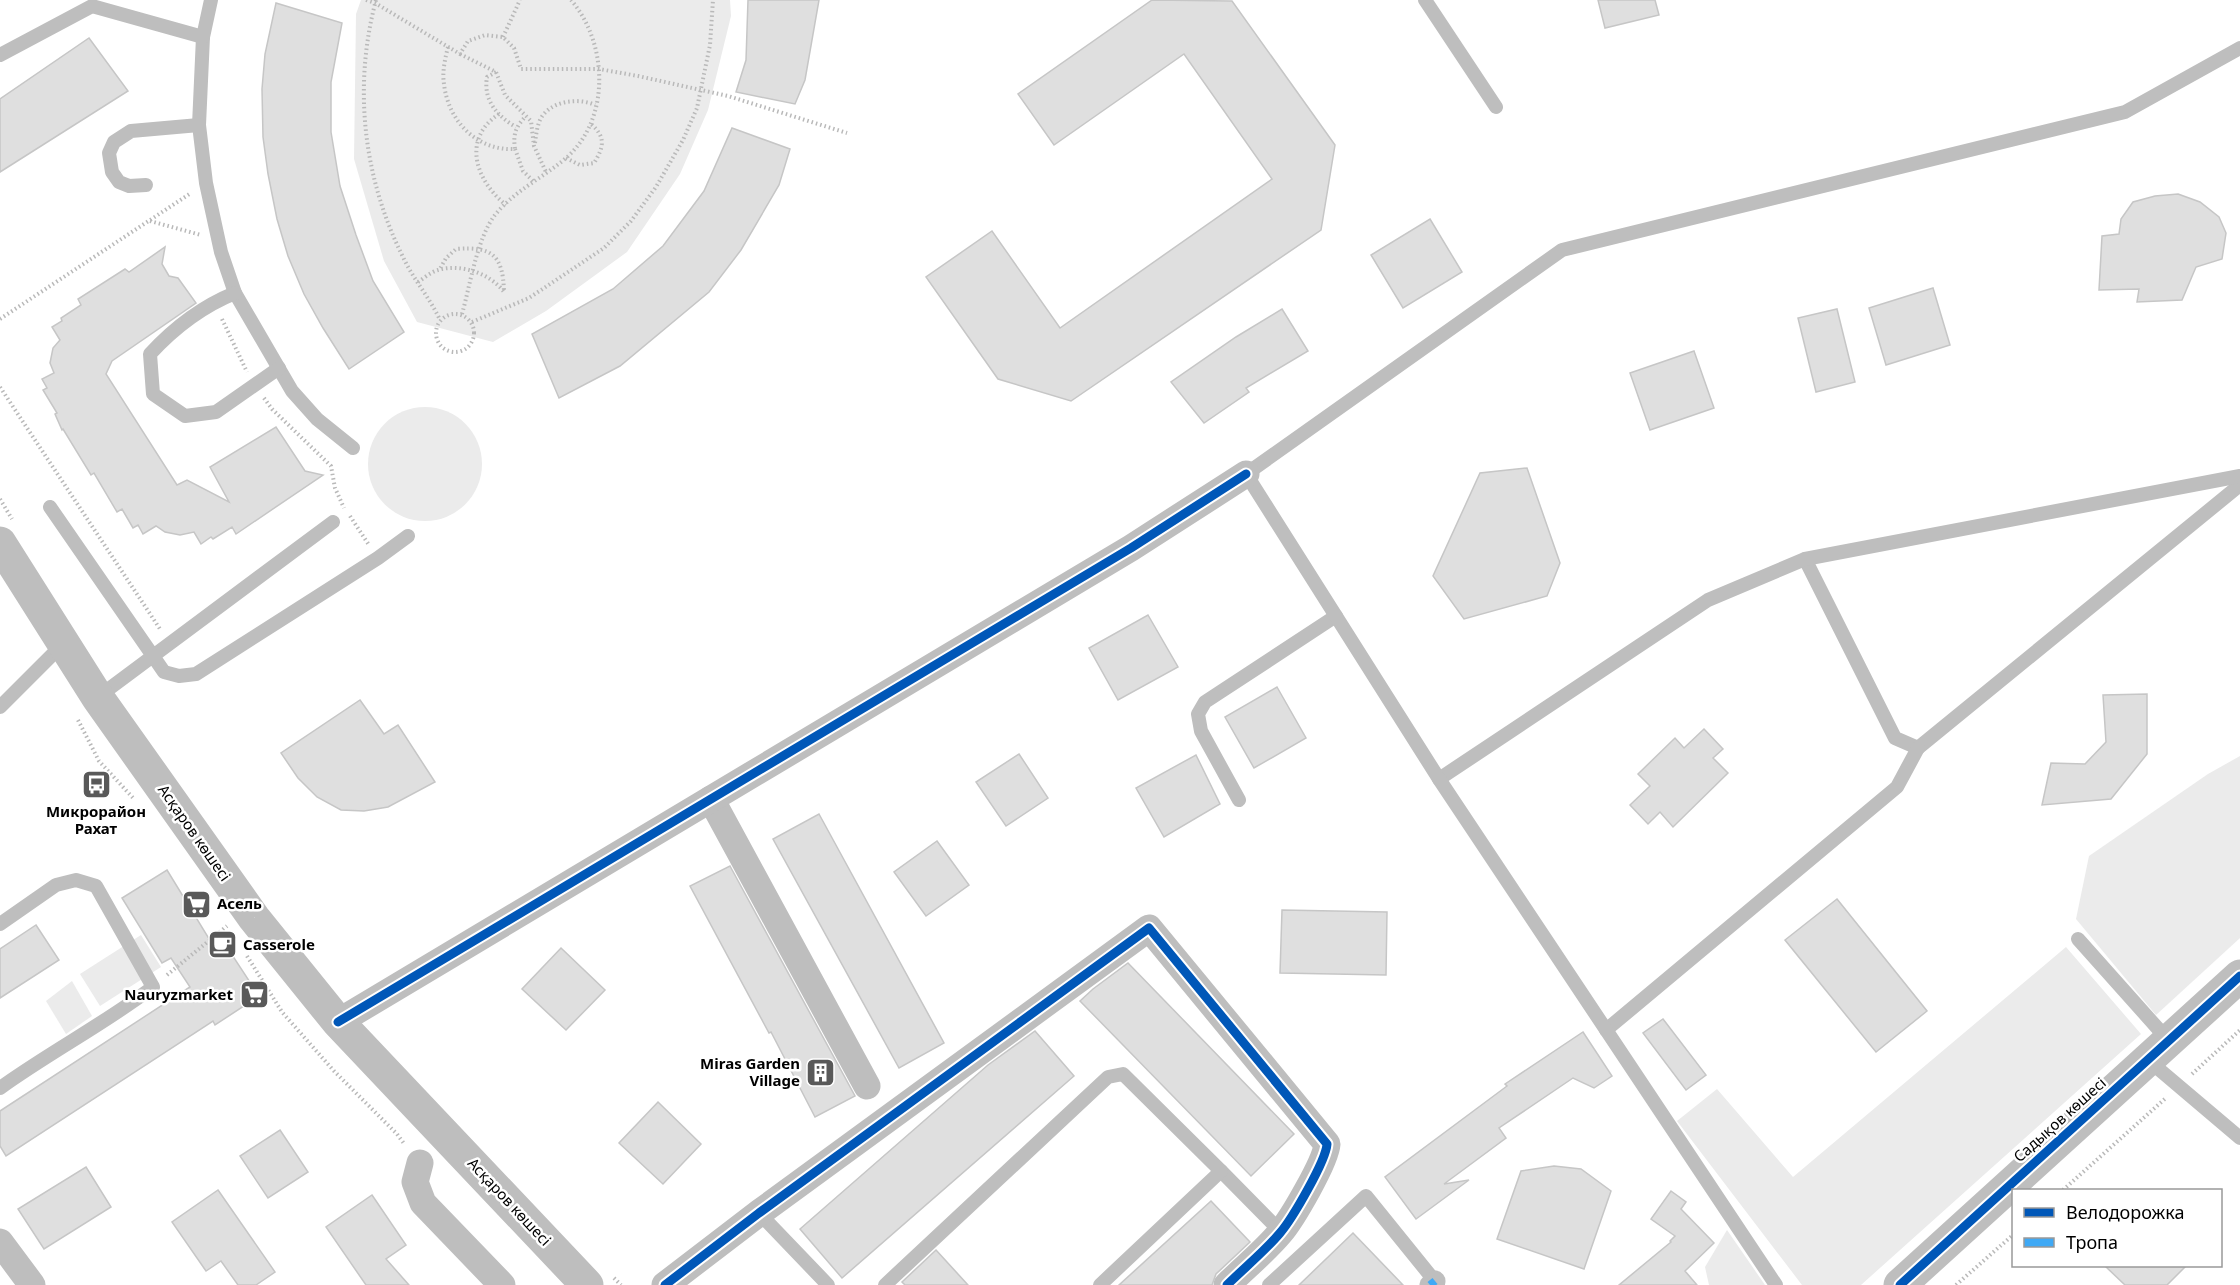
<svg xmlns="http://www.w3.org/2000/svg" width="2240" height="1285" font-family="'Noto Sans',sans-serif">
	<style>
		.green { fill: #ebebeb }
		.building { fill: #dfdfdf; stroke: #c6c6c6; stroke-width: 1.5 }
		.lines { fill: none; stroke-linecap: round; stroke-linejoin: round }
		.path { stroke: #b9b9b9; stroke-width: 4; stroke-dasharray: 1.5 3; stroke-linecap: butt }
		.service { stroke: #bebebe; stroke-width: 14 }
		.pedestrian { stroke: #bebebe; stroke-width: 21 }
		.minor { stroke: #bebebe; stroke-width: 27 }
		.tertiary { stroke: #bebebe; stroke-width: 33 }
		.quiet { stroke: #3fa9f5; stroke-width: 8; stroke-dasharray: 15 8; stroke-linecap: butt }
		.cycleway-casing { stroke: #fff; stroke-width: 13 }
		.cycleway { stroke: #0057b8; stroke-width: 9 }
		.labels { text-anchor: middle; stroke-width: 5; stroke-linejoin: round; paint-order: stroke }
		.poi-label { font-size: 15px; font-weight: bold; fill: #000; stroke: #fff; text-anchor: start }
		.street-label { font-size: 15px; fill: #000; stroke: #fff }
	</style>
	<rect width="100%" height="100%" fill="#fff"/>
	<!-- green -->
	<g class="green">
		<path d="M361,0H730L731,16L708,110L680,174L627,252L546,311L493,342L417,322L384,261L354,159L356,14Z"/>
		<circle cx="425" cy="464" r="57"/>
		<path d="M2240,756V938L2156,1015L2076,919L2089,856L2208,774Z"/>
		<path d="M141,935L161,967L100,1006L80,974Z"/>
		<path d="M2066,947L2141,1034L1861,1285H1802L1677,1121L1717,1089L1793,1177Z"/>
		<path d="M72,981L92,1016L66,1034L46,1001Z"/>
		<path d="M1727,1230L1765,1285H1709L1705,1267Z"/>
	</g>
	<!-- building -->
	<g class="building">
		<path d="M748,0H819L805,80L795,104L736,92L746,60Z"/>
		<path d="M1152,0L1232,1L1335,145L1321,230L1071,401L998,379L926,277L992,231L1060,328L1272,179L1184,54L1054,145L1018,94Z"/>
		<path d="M1598,0H1655L1659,15L1605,28Z"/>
		<path d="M276,3L342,23L331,82V132L340,186L356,235L373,281L404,332L349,369L323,328L304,294L288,256L277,219L268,174L263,137L262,89L265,54Z"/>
		<path d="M89,38L128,91L0,172V99Z"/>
		<path d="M732,128L790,149L779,185L741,250L709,292L620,366L559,398L532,334L613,289L663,246L704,191Z"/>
		<path d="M2178,194L2200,202L2219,217L2226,233L2222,259L2196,267L2182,300L2137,302L2139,289L2099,290L2102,236L2119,234L2121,219L2133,202L2155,196Z"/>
		<path d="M1430,219L1462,272L1403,308L1371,255Z"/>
		<path d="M165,247L162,264L169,276L178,278L196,303L112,361L106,374L177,485L187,480L229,502L210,467L276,427L305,471L323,475L236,534L232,527L213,539L211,537L201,544L194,532L180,535L165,532L156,526L143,534L138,525L133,528L122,509L117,512L94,473L91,475L63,429L62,430L55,414L57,413L43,390L47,388L42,379L54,373L50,363L53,348L60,340L52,327L62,321L61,318L81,305L78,299L125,269L129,272Z"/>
		<path d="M1933,288L1950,345L1886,365L1869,308Z"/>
		<path d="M1282,309L1308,351L1246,388L1249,392L1204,423L1171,382L1236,337Z"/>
		<path d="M1837,309L1855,382L1816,392L1798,318Z"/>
		<path d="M1694,351L1714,408L1650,430L1630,373Z"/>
		<path d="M1527,468L1560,563L1547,596L1464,619L1433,576L1480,473Z"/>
		<path d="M1148,615L1178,667L1118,700L1089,648Z"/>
		<path d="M1277,687L1306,738L1254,768L1225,717Z"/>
		<path d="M2147,694V754L2111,799L2042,805L2051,763L2085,764L2106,742L2103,695Z"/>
		<path d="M360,700L384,734L398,725L435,782L388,807L364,811L341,810L317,797L298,778L281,753Z"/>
		<path d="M1704,729L1723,749L1713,758L1728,773L1673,827L1660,812L1648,824L1630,805L1650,786L1638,774L1675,738L1684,748Z"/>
		<path d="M1019,754L1048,798L1006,826L976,782Z"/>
		<path d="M1196,755L1220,804L1164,837L1136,788Z"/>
		<path d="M819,814L944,1043L899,1068L773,839Z"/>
		<path d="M937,841L969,885L926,916L894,872Z"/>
		<path d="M730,866L855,1096L815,1117L771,1032L769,1033L690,886Z"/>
		<path d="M167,870L214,947L223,941L259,996L215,1025L213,1021L6,1156L0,1146V1111L190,987L171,958L162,963L122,898Z"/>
		<path d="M1837,899L1927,1011L1876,1052L1785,940Z"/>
		<path d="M1282,910L1387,912L1386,975L1280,973Z"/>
		<path d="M36,925L59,960L0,998V949Z"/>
		<path d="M561,948L605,990L566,1030L522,989Z"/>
		<path d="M1128,963L1294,1134L1251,1176L1080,1001L1093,989Z"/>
		<path d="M1663,1019L1706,1075L1686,1090L1643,1033Z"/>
		<path d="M1035,1031L1074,1076L842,1278L800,1229L988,1065Z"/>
		<path d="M1583,1032L1612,1076L1594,1088L1573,1078L1499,1128L1506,1138L1444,1184L1469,1180L1416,1219L1385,1177L1507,1086L1505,1084Z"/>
		<path d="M658,1102L701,1144L663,1184L619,1143Z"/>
		<path d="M280,1130L308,1172L268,1198L240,1156Z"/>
		<path d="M1554,1166L1581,1169L1611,1191L1584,1269L1497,1239L1521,1171Z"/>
		<path d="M86,1167L111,1207L44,1249L18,1209Z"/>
		<path d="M218,1190L275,1272L256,1285H238L221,1261L206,1271L172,1222Z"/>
		<path d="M1671,1191L1686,1202L1681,1209L1714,1243L1685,1271L1697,1285H1619L1671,1242L1670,1241L1675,1236L1651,1219Z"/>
		<path d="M372,1195L406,1245L386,1259L409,1285H366L326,1227Z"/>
		<path d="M1211,1201L1250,1242L1216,1274L1212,1285H1119Z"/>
		<path d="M1353,1233L1403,1285H1299Z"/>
		<path d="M936,1250L968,1285H905L902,1282Z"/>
		<path d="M2105,1266H2186L2167,1285H2125Z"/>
	</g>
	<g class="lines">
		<!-- path -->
		<g class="path">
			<path d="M366,0L375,3L460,54L468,41L485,35L503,37L514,48L521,69H599L638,76L728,96L847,133"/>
			<path d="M376,0C353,86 363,177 403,257C413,279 430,298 440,320"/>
			<path d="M503,37L520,0"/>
			<path d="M448,47C445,59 442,72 444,84C448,120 476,151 515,149C513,134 515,128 526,116"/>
			<path d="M460,54L496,72L505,95L531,121L534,146L546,172"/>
			<path d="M496,72L487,77C483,100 497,116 516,127"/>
			<path d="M499,114C461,139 476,181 506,205"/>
			<path d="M535,143C536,135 537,127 540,120C549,101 578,97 595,105"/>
			<path d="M515,149L523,171L533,181"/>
			<path d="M566,158L580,165L594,163C604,147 606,137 591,124"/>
			<path d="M150,221L201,235"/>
			<path d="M418,282C424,278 431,272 438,270C461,263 491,274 504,292C503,255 492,246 456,249L446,258L440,269"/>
			<circle cx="455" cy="333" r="19"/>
			<path d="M462,314C470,286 477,238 495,215C515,190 543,178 566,158C611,119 608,43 571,0"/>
			<path d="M0,319L191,193"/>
			<path d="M222,319L247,372"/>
			<path d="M472,322L529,298L604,248L631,221L656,187L683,140L697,108L710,45L713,0"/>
			<path d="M0,387L160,629"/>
			<path d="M264,398L272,409L331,466L335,488L344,508"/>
			<path d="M0,499L12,519"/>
			<path d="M350,516L369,545"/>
			<path d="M78,720L99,761L134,799"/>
			<path d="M247,956L282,1012L334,1071L397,1134L405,1145"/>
			<path d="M167,975L227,926"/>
			<path d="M2192,1074L2240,1030"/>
			<path d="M2063,1190L2167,1097"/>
			<path d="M614,1278L621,1285"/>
			<path d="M1956,1285L2014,1234"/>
		</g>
		<!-- service -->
		<g class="service">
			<path d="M211,0L203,37L199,125L206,183L221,252L235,293L292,391L317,419L353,448"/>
			<path d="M1425,0L1496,107"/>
			<path d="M0,55L92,6L203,37"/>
			<path d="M146,185L129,186L119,182L112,172L109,153L114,142L131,131L199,125"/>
			<path d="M235,293C203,306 173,329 150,354L153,394L185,416L216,412L279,368"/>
			<path d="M50,507L153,656L333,522"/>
			<path d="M1805,559L1895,738L1918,748L2240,485"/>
			<path d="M98,697L153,656L164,672L179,676L196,674L378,558L408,536"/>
			<path d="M0,707L63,644"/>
			<path d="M1439,779L1708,600L1805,559L2240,476"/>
			<path d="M1239,800L1201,731L1198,714L1205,702L1336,616"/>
			<path d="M0,924L56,885L76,880L96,886L153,987C104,1024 50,1052 0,1088"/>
			<path d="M2078,939L2169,1041"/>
			<path d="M1606,1030L1897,787L1918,748"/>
			<path d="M2148,1060L2240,1138"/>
			<path d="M1221,1171L1281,1232"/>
			<path d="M759,1213L828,1285"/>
			<path d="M885,1285L1108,1077L1123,1074L1221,1171L1100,1285"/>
			<path d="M1269,1285L1366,1196L1438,1285"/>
			<path d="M1776,1285L1439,779L1246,474L1562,250L2125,112L2240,48"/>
		</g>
		<!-- pedestrian -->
		<path class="pedestrian" d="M1430,1285L1435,1281"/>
		<!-- minor -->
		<g class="minor">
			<path d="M711,799L867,1086"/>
			<path d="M338,1022L1131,548L1246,474"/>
			<path d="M420,1163L415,1182L423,1203L502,1285"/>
			<path d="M0,1242L32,1285"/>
			<path d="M665,1285L759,1213L1149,928L1327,1144C1326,1161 1292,1219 1280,1233C1264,1252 1244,1268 1227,1285"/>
		</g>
		<!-- tertiary -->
		<g class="tertiary">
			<path d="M0,543L98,698L254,918L338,1022L587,1285"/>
			<path d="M1900,1285L2240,976"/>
		</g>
		<!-- quiet -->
		<path class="quiet" d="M1430,1285L1435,1281"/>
		<defs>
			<g id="cycleway">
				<path d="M338,1022L1131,548L1246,474"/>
				<path d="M665,1285L759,1213L1149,928L1327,1144C1326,1161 1292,1219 1280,1233C1264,1252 1244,1268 1227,1285"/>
				<path d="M1900,1285L2240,976"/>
			</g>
		</defs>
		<!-- cycleway casing -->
		<use href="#cycleway" class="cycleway-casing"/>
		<!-- cycleway -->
		<use href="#cycleway" class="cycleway"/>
	</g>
	<!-- icons -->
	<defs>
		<symbol id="bus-square" viewBox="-11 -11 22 22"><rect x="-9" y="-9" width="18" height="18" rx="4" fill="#595959" stroke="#fff"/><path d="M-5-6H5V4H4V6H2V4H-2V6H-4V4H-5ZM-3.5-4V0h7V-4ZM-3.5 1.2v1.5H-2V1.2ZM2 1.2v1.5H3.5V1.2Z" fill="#fff"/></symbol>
		<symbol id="supermarket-square" viewBox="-11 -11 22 22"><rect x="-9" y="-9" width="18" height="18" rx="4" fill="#595959" stroke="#fff"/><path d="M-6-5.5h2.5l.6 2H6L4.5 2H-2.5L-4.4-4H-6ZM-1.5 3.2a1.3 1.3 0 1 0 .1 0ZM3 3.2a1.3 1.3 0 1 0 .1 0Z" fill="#fff"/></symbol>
		<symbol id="cafe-square" viewBox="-11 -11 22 22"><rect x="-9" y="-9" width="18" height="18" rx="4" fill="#595959" stroke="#fff"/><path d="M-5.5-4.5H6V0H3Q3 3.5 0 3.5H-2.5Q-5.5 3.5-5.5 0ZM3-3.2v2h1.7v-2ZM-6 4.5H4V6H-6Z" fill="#fff"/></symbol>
		<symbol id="building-square" viewBox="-11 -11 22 22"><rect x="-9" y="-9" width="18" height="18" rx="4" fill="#595959" stroke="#fff"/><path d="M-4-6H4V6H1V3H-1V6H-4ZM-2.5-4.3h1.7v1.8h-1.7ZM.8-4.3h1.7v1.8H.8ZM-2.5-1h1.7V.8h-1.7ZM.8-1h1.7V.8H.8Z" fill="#fff"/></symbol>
	</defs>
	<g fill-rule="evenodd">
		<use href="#bus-square" x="80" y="768" width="33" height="33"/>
		<use href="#supermarket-square" x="180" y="888" width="33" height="33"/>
		<use href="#cafe-square" x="206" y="928" width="33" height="33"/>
		<use href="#supermarket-square" x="238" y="978" width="33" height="33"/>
		<use href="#building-square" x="804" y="1056" width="33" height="33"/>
	</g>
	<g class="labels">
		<!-- poi labels -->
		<g class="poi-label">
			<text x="96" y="817" text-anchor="middle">Микрорайон<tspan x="96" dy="17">Рахат</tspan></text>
			<text x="217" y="909">Асель</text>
			<text x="243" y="950">Casserole</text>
			<text x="233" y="1000" text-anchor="end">Nauryzmarket</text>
			<text x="800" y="1069" text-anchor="end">Miras Garden<tspan x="800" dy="17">Village</tspan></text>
		</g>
		<!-- street labels -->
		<g class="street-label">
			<text transform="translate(194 833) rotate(55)" y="5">Асқаров көшесі</text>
			<text transform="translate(2060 1120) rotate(-42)" y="5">Садықов көшесі</text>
			<text transform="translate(509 1202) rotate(47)" y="5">Асқаров көшесі</text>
		</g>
	</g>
	<!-- legend -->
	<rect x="2012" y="1189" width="210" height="78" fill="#ffffff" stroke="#999999" stroke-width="1.5"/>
	<rect x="2024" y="1208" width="30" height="9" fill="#0057b8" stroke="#999999" stroke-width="1.5"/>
	<text x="2066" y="1219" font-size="18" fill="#000000">Велодорожка</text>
	<rect x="2024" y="1238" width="30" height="9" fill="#3fa9f5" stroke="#999999" stroke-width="1.5"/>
	<text x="2066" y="1249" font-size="18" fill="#000000">Тропа</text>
</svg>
